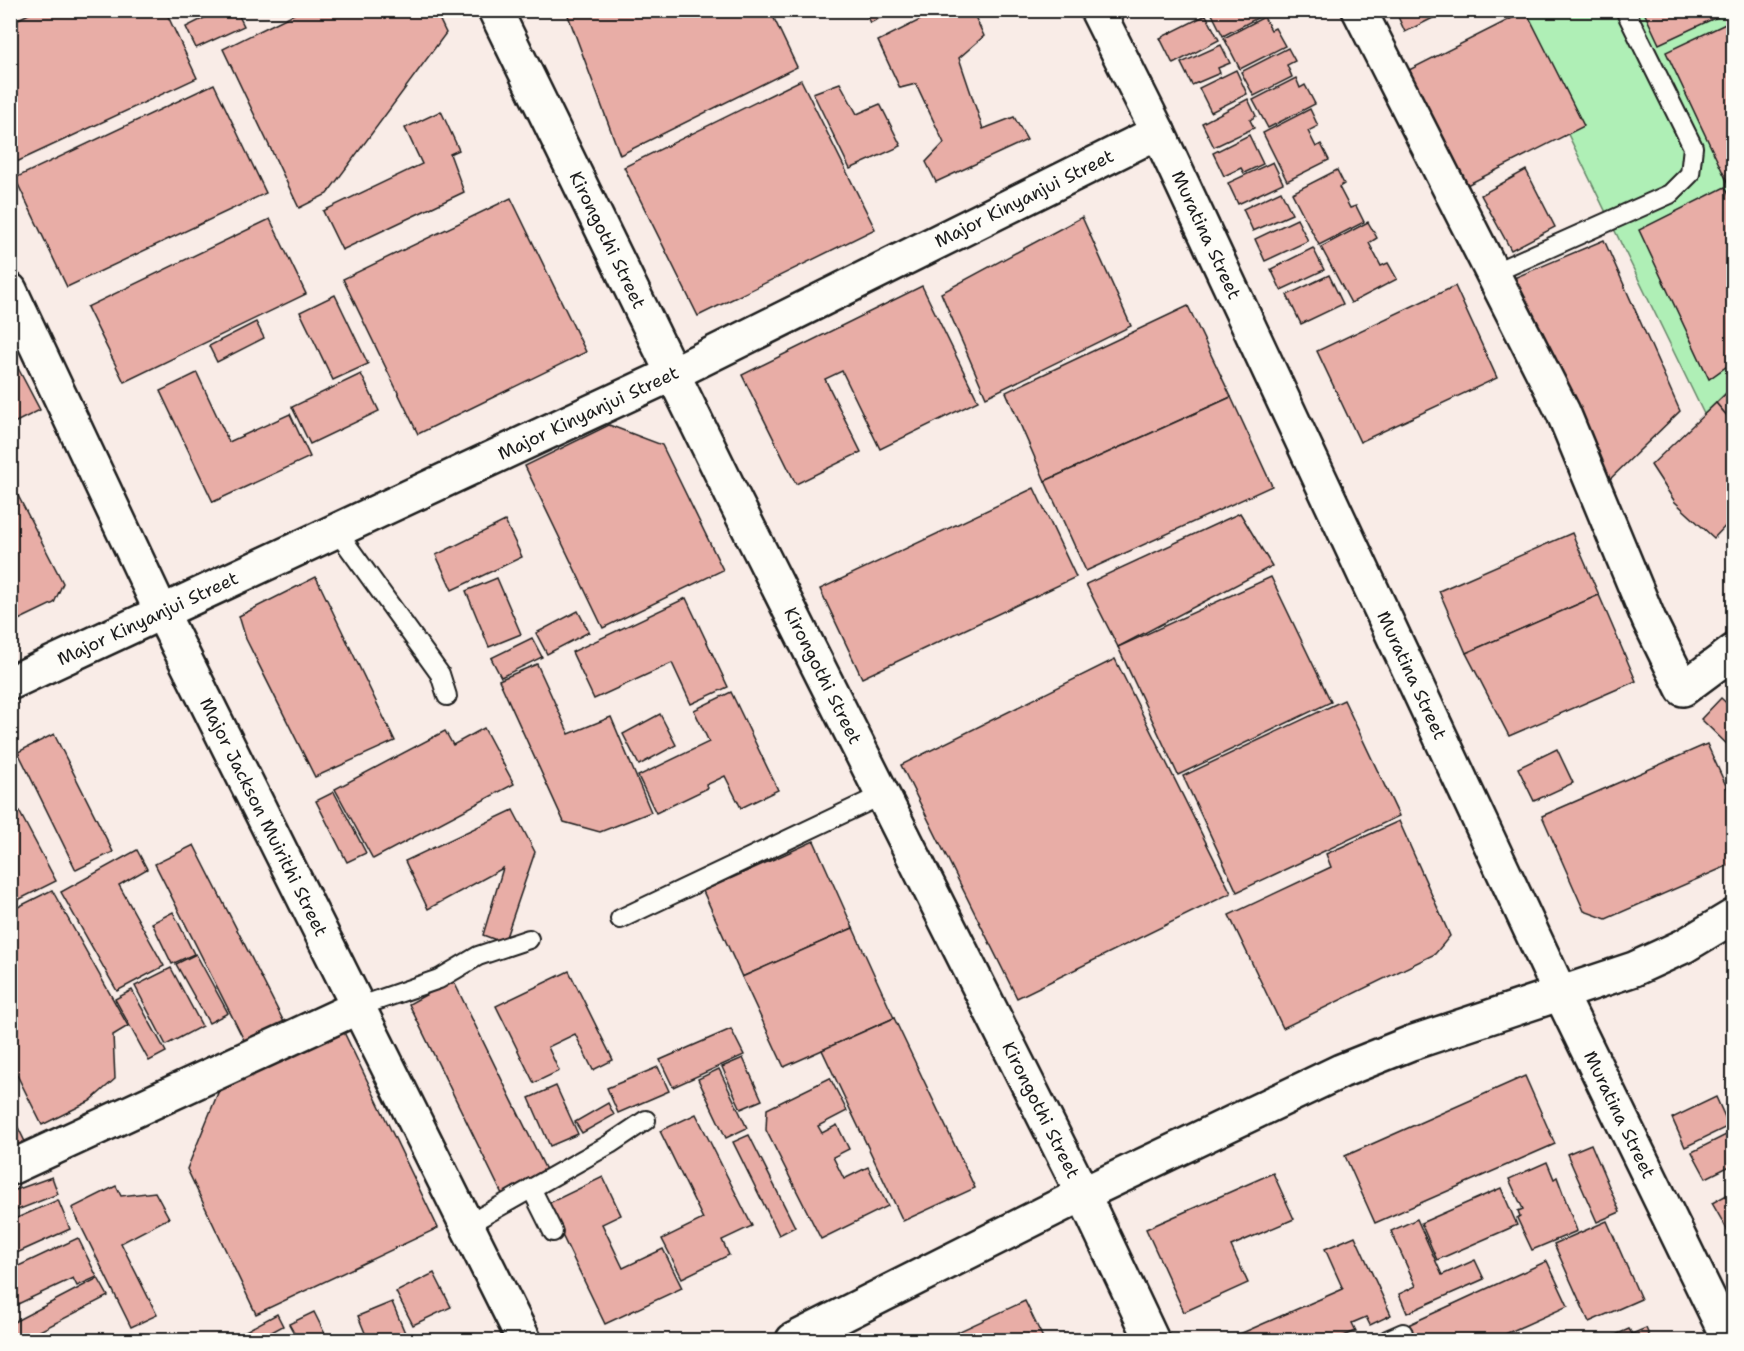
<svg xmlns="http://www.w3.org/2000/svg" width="1744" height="1351" font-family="'Shantell Sans',sans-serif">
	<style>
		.green { fill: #afefb6; stroke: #668669; stroke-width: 1.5 }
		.building { fill: #e8ada6; stroke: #1c1c1c; stroke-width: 1.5 }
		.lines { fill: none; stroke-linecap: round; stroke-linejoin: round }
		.lane-casing { stroke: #1c1c1c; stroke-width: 22 }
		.street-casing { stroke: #1c1c1c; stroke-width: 38 }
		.secondary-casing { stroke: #1c1c1c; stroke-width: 38 }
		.lane { stroke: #fdfcf7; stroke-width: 18 }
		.street { stroke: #fdfcf7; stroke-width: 33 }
		.secondary { stroke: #fdfcf7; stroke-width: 33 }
		.labels { text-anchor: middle; stroke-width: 4.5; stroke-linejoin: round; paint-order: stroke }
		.street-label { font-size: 18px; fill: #1c1c1c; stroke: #fdfcf7 }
	</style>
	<rect width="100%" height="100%" fill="#f9ece7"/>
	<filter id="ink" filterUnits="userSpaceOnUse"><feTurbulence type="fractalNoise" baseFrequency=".0167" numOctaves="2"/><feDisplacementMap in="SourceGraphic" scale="12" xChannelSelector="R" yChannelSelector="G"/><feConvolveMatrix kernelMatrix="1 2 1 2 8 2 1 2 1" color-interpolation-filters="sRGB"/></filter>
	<g filter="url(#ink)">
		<!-- green -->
		<path class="green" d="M1508,11H1733V386L1704,414Z"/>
		<!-- building -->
		<g class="building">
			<path d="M37,10H165L197,78L10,165V23Z"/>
			<path d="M220,10H236L244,26L196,48L186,27Z"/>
			<path d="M302,10H435L446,33L327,194L299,208L223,49Z"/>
			<path d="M566,10H770L797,67L620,155Z"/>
			<path d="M864,10H896L870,23Z"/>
			<path d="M940,10H972L984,36L959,58L983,129L1014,117L1027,140L936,182L926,162L944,143L916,84L900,88L878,41Z"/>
			<path d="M1210,10H1258L1261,16L1223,36Z"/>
			<path d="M1395,10H1449L1405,32Z"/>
			<path d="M1643,10H1732L1659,44Z"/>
			<path d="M1526,11L1584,126L1461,188L1403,73Z"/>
			<path d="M1206,15L1219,40L1173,64L1160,38Z"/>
			<path d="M1264,17L1271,30L1275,28L1285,46L1240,69L1224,38Z"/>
			<path d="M1734,20V196L1666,52Z"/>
			<path d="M1221,45L1230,63L1218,68L1220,73L1192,85L1181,63Z"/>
			<path d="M1288,48L1295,61L1287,65L1292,77L1254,96L1241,72Z"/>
			<path d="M1236,70L1247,94L1211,112L1199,88Z"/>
			<path d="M1296,78L1300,88L1305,85L1315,104L1268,128L1253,100Z"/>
			<path d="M801,80L875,229L698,316L624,167Z"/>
			<path d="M840,83L857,114L880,104L901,146L850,169L813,93Z"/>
			<path d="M214,84L266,193L67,287L15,178Z"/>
			<path d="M1248,99L1256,116L1250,120L1254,128L1214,147L1202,123Z"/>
			<path d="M1310,109L1318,126L1308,131L1316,147L1321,144L1329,160L1287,181L1263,133Z"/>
			<path d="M441,111L459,150L450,154L464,192L342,250L323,211L422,164L405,128Z"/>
			<path d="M1249,135L1263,164L1244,173L1241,168L1224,176L1213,153Z"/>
			<path d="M1273,162L1283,183L1238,204L1228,183Z"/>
			<path d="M1337,170L1344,184L1339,187L1350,208L1356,206L1364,222L1319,245L1292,193Z"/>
			<path d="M1526,170L1555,227L1511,250L1481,195Z"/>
			<path d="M1725,187L1734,205V361L1709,379L1639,230Z"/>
			<path d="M1281,191L1292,214L1253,231L1243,209Z"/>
			<path d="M511,198L586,352L418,434L343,279Z"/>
			<path d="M1082,217L1131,326L986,397L941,293Z"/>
			<path d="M270,219L306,294L124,382L87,307Z"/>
			<path d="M1297,219L1308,241L1265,261L1255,239Z"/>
			<path d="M1368,222L1377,238L1369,243L1381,266L1388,263L1397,279L1351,303L1321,247Z"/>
			<path d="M1604,240L1680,411L1607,482L1507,281Z"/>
			<path d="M1313,248L1324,270L1281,290L1271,269Z"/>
			<path d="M1329,275L1343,304L1301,324L1287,295Z"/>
			<path d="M922,286L978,401L880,449L842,371L825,379L861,452L796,484L742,375Z"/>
			<path d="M1455,286L1497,378L1360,442L1317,351Z"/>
			<path d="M335,295L368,364L333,380L300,312Z"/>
			<path d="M1188,306L1231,397L1045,481L1006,392Z"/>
			<path d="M256,322L264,338L217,362L209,346Z"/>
			<path d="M10,353L40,410L10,425Z"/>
			<path d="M197,373L229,442L290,414L310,457L213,502L160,391Z"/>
			<path d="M361,374L379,411L310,444L292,407Z"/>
			<path d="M1734,386V424L1716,403Z"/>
			<path d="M1231,397L1272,486L1086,571L1045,481Z"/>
			<path d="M1716,403L1734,424V517L1714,538L1675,502L1651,465Z"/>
			<path d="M609,425L662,445L723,570L603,628L525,466Z"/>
			<path d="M10,480L63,583L54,603L10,624Z"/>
			<path d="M1034,488L1076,577L862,678L820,589Z"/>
			<path d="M1240,513L1272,566L1118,647L1086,584Z"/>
			<path d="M505,521L522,557L452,590L436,555Z"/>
			<path d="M1572,533L1599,595L1466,653L1439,591Z"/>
			<path d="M316,577L395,741L315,777L246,639L239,616Z"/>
			<path d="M1271,577L1331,702L1178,775L1118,647Z"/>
			<path d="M497,578L521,634L489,647L466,591Z"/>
			<path d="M1599,595L1636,681L1509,736L1466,653Z"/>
			<path d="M686,598L728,687L691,704L672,663L594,699L572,652Z"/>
			<path d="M578,611L589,632L547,654L536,633Z"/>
			<path d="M532,638L542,657L501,677L491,658Z"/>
			<path d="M1115,659L1231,893L1017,998L901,765Z"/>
			<path d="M537,664L569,734L611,717L651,812L600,832L564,822L499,680Z"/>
			<path d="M731,692L778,790L741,808L725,776L706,785L708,788L656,813L638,776L709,742L694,710Z"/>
			<path d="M1721,698L1734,710L1732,749L1701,719Z"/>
			<path d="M1344,700L1399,816L1237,892L1183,776Z"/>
			<path d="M660,714L676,745L639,765L623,734Z"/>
			<path d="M484,728L514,784L373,859L335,789L445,731L453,745Z"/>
			<path d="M54,734L113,852L76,870L18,752Z"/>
			<path d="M1707,744L1734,803V863L1606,919L1584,911L1542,816Z"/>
			<path d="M1557,749L1573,783L1534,801L1518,768Z"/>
			<path d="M334,792L366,853L347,862L316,801Z"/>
			<path d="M10,794L56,881L10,904Z"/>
			<path d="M513,810L535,852L504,943L483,935L503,868L428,909L405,861Z"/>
			<path d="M1399,821L1450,936L1435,954L1283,1028L1229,915L1331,867L1326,854Z"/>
			<path d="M814,841L853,928L742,977L703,891Z"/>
			<path d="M194,845L287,1028L248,1048L155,864Z"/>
			<path d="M137,850L147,869L119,885L164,966L117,991L61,892Z"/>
			<path d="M52,890L128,1026L113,1035L115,1079L90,1101L42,1125L10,1061V911Z"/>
			<path d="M173,912L194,954L172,964L152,923Z"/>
			<path d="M853,928L894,1018L784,1067L742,977Z"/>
			<path d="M196,954L228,1013L209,1023L176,964Z"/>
			<path d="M171,968L202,1026L166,1045L135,986Z"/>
			<path d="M569,971L613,1060L593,1070L575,1034L548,1047L559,1071L534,1083L496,1006Z"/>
			<path d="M453,980L547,1172L502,1194L409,1004Z"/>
			<path d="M132,990L166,1052L149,1061L115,999Z"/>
			<path d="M894,1018L975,1188L903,1221L822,1050Z"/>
			<path d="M341,1026L438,1228L256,1314L187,1169L222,1083Z"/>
			<path d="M731,1029L744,1055L673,1087L660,1060Z"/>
			<path d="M743,1058L762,1100L741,1109L722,1067Z"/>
			<path d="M658,1067L669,1091L618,1113L607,1088Z"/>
			<path d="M719,1069L747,1128L726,1138L698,1079Z"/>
			<path d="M1525,1076L1555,1144L1375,1223L1345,1156Z"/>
			<path d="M830,1078L847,1111L818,1126L822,1133L837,1125L849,1149L833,1157L844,1179L868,1167L888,1206L821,1239L766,1130L767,1109Z"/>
			<path d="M556,1086L578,1134L550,1146L529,1098Z"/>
			<path d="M1716,1097L1729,1126L1685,1147L1672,1118Z"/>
			<path d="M608,1103L614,1115L582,1133L575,1122Z"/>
			<path d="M10,1111L29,1150L10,1159Z"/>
			<path d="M696,1114L752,1226L722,1240L729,1255L682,1278L662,1239L703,1219L660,1131Z"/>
			<path d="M1734,1131V1164L1706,1178L1692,1152Z"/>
			<path d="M749,1135L795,1227L779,1235L733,1142Z"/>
			<path d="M1591,1144L1620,1212L1597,1222L1567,1154Z"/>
			<path d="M1547,1162L1554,1179L1557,1177L1577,1231L1532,1250L1517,1218L1520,1216L1518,1211L1523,1209L1509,1179Z"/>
			<path d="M1273,1173L1294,1219L1231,1246L1248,1283L1184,1312L1146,1229Z"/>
			<path d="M52,1177L58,1194L10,1213V1192Z"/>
			<path d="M603,1177L621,1215L602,1224L623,1268L663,1249L682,1288L605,1324L547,1204Z"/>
			<path d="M116,1186L121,1196L155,1192L169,1218L121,1243L157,1315L131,1327L72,1208Z"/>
			<path d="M1501,1188L1517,1225L1437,1260L1421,1223Z"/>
			<path d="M1734,1191V1228L1728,1231L1712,1203Z"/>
			<path d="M58,1200L70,1229L10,1256V1221Z"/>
			<path d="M1417,1219L1442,1275L1475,1260L1484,1279L1407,1313L1399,1294L1416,1286L1391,1231Z"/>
			<path d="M1607,1221L1641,1299L1589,1322L1554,1244Z"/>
			<path d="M1355,1236L1391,1315L1370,1325L1366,1317L1352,1323L1356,1331L1334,1340H1319L1317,1337L1310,1340H1226L1343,1289L1325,1249Z"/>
			<path d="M78,1238L97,1277L77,1286L73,1278L18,1304L10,1287V1270Z"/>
			<path d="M1547,1261L1568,1306L1492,1340H1414L1408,1325Z"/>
			<path d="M434,1273L451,1307L413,1325L396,1292Z"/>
			<path d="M98,1278L108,1296L26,1338L27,1340H10V1324Z"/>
			<path d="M1025,1301L1044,1340H951L949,1336Z"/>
			<path d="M392,1302L408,1340H368L358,1316Z"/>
			<path d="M314,1312L328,1340H298L289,1324Z"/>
			<path d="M277,1314L283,1326L257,1340H229Z"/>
			<path d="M1646,1328L1651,1340H1604L1629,1329L1632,1334Z"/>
		</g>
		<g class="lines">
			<defs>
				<g id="lane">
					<path d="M1493,273L1670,194L1690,174L1693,147L1625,10"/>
					<path d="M336,530L440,674L447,696"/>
					<path d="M620,919L882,795"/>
					<path d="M358,1007L439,979L478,956L529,939"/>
					<path d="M531,1188L553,1232"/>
					<path d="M467,1225L610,1144L646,1120"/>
					<path d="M1387,1340L1403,1333"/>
				</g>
				<g id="street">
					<path d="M1359,10L1563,412L1649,620L1683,689L1734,651"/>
					<path id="s1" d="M10,683L672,374L1158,132"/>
					<path d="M10,1168L358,1007"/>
					<path d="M793,1340L1083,1194L1341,1071L1411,1043L1634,969L1684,946L1734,916"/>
				</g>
				<g id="secondary">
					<path id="s2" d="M495,10L732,495L1083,1194L1152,1340"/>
					<path id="s3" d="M1097,10L1158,132L1561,995L1729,1340"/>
					<path id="s4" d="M10,290L161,611L524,1340"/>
				</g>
			</defs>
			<!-- lane casing -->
			<use href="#lane" class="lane-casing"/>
			<!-- street casing -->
			<use href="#street" class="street-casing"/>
			<!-- secondary casing -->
			<use href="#secondary" class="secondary-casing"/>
			<!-- lane -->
			<use href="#lane" class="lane"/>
			<!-- street -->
			<use href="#street" class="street"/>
			<!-- secondary -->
			<use href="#secondary" class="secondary"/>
		</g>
	</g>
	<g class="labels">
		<!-- street labels -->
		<g class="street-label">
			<text dy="6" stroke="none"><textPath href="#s1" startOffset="1124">Major Kinyanjui Street</textPath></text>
			<text dy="6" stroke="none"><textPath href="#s3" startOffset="250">Muratina Street</textPath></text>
			<text dy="6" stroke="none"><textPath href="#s2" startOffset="256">Kirongothi Street</textPath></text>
			<text dy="6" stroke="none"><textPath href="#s1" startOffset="638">Major Kinyanjui Street</textPath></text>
			<text dy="6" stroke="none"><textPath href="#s1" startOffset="152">Major Kinyanjui Street</textPath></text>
			<text dy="6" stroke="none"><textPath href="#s2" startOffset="742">Kirongothi Street</textPath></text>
			<text dy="6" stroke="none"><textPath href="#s3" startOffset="736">Muratina Street</textPath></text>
			<text dy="6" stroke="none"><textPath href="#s4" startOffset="585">Major Jackson Muirithi Street</textPath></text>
			<text dy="6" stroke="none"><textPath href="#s2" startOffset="1228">Kirongothi Street</textPath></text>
			<text dy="6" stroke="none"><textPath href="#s3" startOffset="1222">Muratina Street</textPath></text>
		</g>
	</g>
	<!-- margin -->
	<rect width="1744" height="1351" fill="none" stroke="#fdfcf7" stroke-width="36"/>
	<rect x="18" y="18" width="1708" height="1315" fill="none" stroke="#1c1c1c" stroke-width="2" filter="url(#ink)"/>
</svg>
